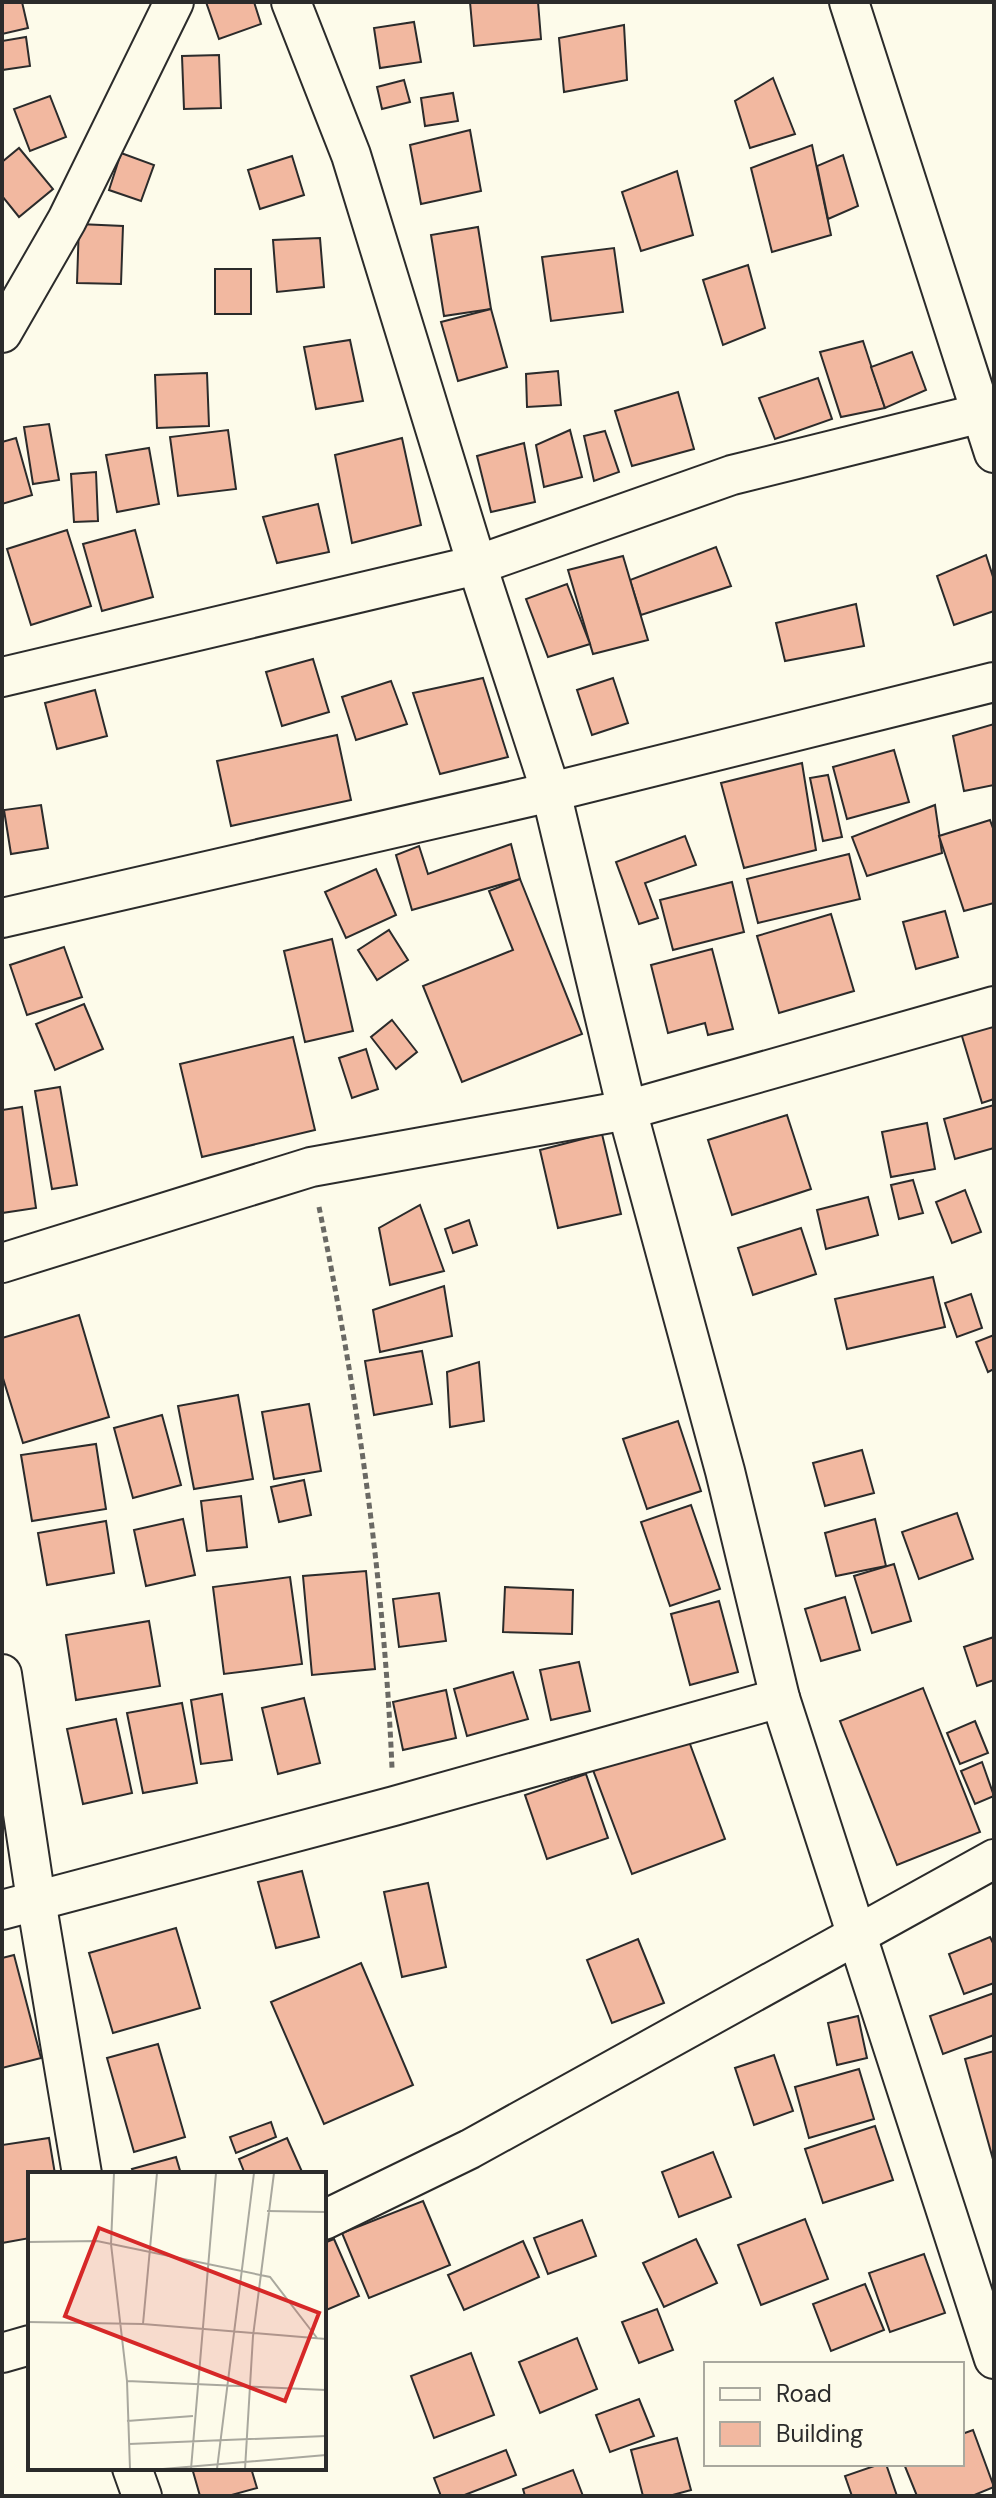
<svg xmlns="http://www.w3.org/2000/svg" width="996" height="2498" font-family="'DM Sans',sans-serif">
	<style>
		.building { fill: #f2b8a0; stroke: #2b2b2b; stroke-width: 2 }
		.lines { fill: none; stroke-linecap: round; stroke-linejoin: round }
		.street-casing { stroke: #2b2b2b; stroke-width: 42 }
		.path { stroke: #6a6964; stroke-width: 5; stroke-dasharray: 6 4; stroke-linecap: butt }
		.street { stroke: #fdfbea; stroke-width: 38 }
		.inset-road { fill: none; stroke: #a9a89e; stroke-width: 2 }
		.view { fill: #d62828; fill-opacity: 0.15; stroke: #d62828; stroke-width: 4 }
		.inset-edge { fill: none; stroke: #2b2b2b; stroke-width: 4 }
	</style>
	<rect width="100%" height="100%" fill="#fdfbea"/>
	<!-- building -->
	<g class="building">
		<path d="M2,2H22L28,28L2,34Z"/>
		<path d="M206,2H254L261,24L219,39Z"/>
		<path d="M470,2H538L541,39L474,46Z"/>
		<path d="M414,22L421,62L380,68L374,28Z"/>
		<path d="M624,25L627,80L564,92L559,38Z"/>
		<path d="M26,37L30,66L2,70V41Z"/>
		<path d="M219,55L221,108L184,109L182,56Z"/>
		<path d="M773,78L795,134L750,148L735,101Z"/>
		<path d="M404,80L410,102L382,109L377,87Z"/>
		<path d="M453,93L458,121L425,126L421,98Z"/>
		<path d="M50,96L66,137L30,151L14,109Z"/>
		<path d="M470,130L481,191L421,204L410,145Z"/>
		<path d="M812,145L831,235L772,252L751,168Z"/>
		<path d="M19,148L53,189L19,217L2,196V162Z"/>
		<path d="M121,153L154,165L141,201L109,190Z"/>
		<path d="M843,155L858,206L828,219L817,166Z"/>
		<path d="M292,156L304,195L260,209L248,170Z"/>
		<path d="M677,171L693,235L641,251L622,192Z"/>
		<path d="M79,224L123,226L121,284L77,283Z"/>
		<path d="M478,227L491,309L444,316L431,235Z"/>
		<path d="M320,238L324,287L277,292L273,240Z"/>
		<path d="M614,248L623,312L551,321L542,257Z"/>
		<path d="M748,265L765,328L723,345L703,280Z"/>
		<rect x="215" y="269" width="36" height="45"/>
		<path d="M491,309L507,367L458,381L441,322Z"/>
		<path d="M350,340L363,401L316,409L304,347Z"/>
		<path d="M863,341L885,408L841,417L820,352Z"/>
		<path d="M912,352L926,390L885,408L871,367Z"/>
		<path d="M558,371L561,405L527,407L526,374Z"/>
		<path d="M207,373L209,426L157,428L155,375Z"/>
		<path d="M818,378L832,419L775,439L759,398Z"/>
		<path d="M678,392L694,449L632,466L615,411Z"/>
		<path d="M49,424L59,480L33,484L24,427Z"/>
		<path d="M228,430L236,489L178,496L170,437Z"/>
		<path d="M570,430L582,477L544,487L536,445Z"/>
		<path d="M605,431L619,472L594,481L584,436Z"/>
		<path d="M16,438L32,495L2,504V442Z"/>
		<path d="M402,438L421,525L352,543L335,455Z"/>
		<path d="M524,443L535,502L491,512L477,456Z"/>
		<path d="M149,448L159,504L117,512L106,455Z"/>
		<path d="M96,472L98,521L74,522L71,474Z"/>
		<path d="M318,504L329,552L277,563L263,517Z"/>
		<path d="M67,530L91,606L31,625L7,549Z"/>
		<path d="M135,530L153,597L102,611L83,544Z"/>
		<path d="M716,547L731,586L641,615L630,580Z"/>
		<path d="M986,555L994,580V611L954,625L937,576Z"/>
		<path d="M623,556L648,640L593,654L568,570Z"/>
		<path d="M567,584L590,644L548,657L526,599Z"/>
		<path d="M856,604L864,646L785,661L776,623Z"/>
		<path d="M313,659L329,712L282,726L266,672Z"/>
		<path d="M483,678L508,757L440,774L413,693Z"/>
		<path d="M613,678L628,723L592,735L577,690Z"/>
		<path d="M391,681L407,724L356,740L342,697Z"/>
		<path d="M95,690L107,736L57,749L45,703Z"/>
		<path d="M994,724V785L964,791L953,736Z"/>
		<path d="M337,735L351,800L231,826L217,761Z"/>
		<path d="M894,750L909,802L847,819L833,767Z"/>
		<path d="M802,763L816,850L744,868L721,783Z"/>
		<path d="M828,775L842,837L823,841L810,778Z"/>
		<path d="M41,805L48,848L11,854L4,810Z"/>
		<path d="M935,805L942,853L867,876L852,837Z"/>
		<path d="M990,820L994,831V903L964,911L939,836Z"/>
		<path d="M685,836L696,865L645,883L658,918L639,924L616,862Z"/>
		<path d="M511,844L520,879L412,910L396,855L419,846L428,874Z"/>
		<path d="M849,854L860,899L758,923L747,879Z"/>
		<path d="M376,869L396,915L346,938L325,892Z"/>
		<path d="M520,879L582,1034L462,1082L423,986L513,950L489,891Z"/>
		<path d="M732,882L744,932L673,950L660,900Z"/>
		<path d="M945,911L958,957L916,969L903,922Z"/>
		<path d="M831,914L854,991L779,1013L757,936Z"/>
		<path d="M389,930L408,960L377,980L358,950Z"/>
		<path d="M332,939L353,1031L305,1042L284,951Z"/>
		<path d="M64,947L82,997L27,1015L10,965Z"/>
		<path d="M712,949L733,1029L708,1035L705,1023L668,1033L651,965Z"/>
		<path d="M84,1004L103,1049L55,1070L36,1024Z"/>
		<path d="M994,1013V1099L982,1103L958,1023Z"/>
		<path d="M392,1020L417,1052L396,1069L371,1037Z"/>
		<path d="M293,1037L315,1130L202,1157L180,1064Z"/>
		<path d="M366,1049L378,1089L352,1098L339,1058Z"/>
		<path d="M60,1087L77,1185L52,1189L35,1091Z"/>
		<path d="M994,1105V1148L955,1159L944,1119Z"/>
		<path d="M22,1107L36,1208L2,1213V1110Z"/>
		<path d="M787,1115L811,1189L732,1215L708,1140Z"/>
		<path d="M927,1123L935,1169L891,1177L882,1132Z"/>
		<path d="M602,1134L621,1214L558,1228L540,1150Z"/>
		<path d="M913,1180L923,1213L899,1219L891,1185Z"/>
		<path d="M965,1190L981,1232L952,1243L936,1202Z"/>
		<path d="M868,1197L878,1235L826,1249L817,1210Z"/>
		<path d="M420,1205L444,1271L390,1285L379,1228Z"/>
		<path d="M469,1220L477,1245L453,1253L445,1229Z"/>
		<path d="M801,1228L816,1274L753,1295L738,1248Z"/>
		<path d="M933,1277L945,1327L847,1349L835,1299Z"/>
		<path d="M444,1286L452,1336L380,1352L373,1310Z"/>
		<path d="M971,1294L982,1328L957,1337L945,1303Z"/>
		<path d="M79,1315L109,1417L23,1443L2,1375V1338Z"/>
		<path d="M994,1335V1369L988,1372L976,1342Z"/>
		<path d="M422,1351L432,1404L374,1415L365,1361Z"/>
		<path d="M479,1362L484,1421L450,1427L447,1372Z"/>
		<path d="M238,1395L253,1479L194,1489L178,1406Z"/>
		<path d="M309,1404L321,1471L274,1479L262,1412Z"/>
		<path d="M162,1415L181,1485L133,1498L114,1428Z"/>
		<path d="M678,1421L701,1491L647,1509L623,1439Z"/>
		<path d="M96,1444L106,1509L32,1521L21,1455Z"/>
		<path d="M862,1450L874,1493L825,1506L813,1463Z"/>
		<path d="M304,1480L311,1515L279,1522L271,1487Z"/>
		<path d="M241,1496L247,1547L207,1551L201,1501Z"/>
		<path d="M691,1505L720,1589L670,1606L641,1522Z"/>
		<path d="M957,1513L973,1559L919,1579L902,1532Z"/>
		<path d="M183,1519L195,1575L146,1586L134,1530Z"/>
		<path d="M875,1519L886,1566L836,1576L825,1533Z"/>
		<path d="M106,1521L114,1573L47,1585L38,1533Z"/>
		<path d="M894,1564L911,1621L872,1633L854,1576Z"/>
		<path d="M366,1571L375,1669L312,1675L303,1576Z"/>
		<path d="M290,1577L302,1664L224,1674L213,1587Z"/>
		<path d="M505,1587L573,1590L572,1634L503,1632Z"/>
		<path d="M439,1593L446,1641L399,1647L393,1599Z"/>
		<path d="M845,1597L860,1650L821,1661L805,1609Z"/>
		<path d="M719,1601L738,1672L690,1685L671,1614Z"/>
		<path d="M149,1621L160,1686L76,1700L66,1635Z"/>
		<path d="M994,1637V1680L977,1686L964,1647Z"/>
		<path d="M579,1662L590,1711L551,1720L540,1670Z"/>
		<path d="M513,1672L528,1719L467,1736L454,1689Z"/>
		<path d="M923,1688L980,1832L897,1865L840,1721Z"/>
		<path d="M446,1690L456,1738L403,1750L393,1702Z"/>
		<path d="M222,1694L232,1760L201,1764L191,1700Z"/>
		<path d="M304,1698L320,1763L278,1774L262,1708Z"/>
		<path d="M182,1703L197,1783L143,1793L127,1713Z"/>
		<path d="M116,1719L132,1793L83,1804L67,1729Z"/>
		<path d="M975,1721L988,1753L960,1764L947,1733Z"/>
		<path d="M687,1736L725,1839L632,1874L593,1770Z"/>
		<path d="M982,1762L994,1796L975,1804L961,1771Z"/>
		<path d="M586,1774L608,1838L547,1859L525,1795Z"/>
		<path d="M302,1871L319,1937L276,1948L258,1882Z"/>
		<path d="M428,1883L446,1967L402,1977L384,1892Z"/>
		<path d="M176,1928L200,2008L113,2033L89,1953Z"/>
		<path d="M990,1937L994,1945V1983L964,1994L949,1954Z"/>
		<path d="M638,1939L664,2003L612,2023L587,1960Z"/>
		<path d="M14,1955L41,2058L2,2068V1958Z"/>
		<path d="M361,1963L413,2085L324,2124L271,2002Z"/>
		<path d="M994,1993V2035L943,2054L930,2016Z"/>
		<path d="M858,2016L867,2058L837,2065L828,2023Z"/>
		<path d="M158,2044L185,2137L134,2152L107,2058Z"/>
		<path d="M994,2051V2163L965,2059Z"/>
		<path d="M774,2055L793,2111L754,2125L735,2068Z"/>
		<path d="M859,2069L874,2119L809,2138L795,2087Z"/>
		<path d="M271,2122L276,2137L236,2153L230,2137Z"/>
		<path d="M875,2126L893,2180L823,2203L805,2149Z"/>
		<path d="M49,2138L55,2174H30V2238L2,2243V2145Z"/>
		<path d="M287,2138L303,2174H245L239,2159Z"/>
		<path d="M713,2152L731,2197L679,2217L662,2172Z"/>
		<path d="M176,2157L181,2174H134L132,2169Z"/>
		<path d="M423,2201L450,2265L369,2298L342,2233Z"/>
		<path d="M805,2219L828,2279L761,2305L738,2245Z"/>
		<path d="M582,2220L596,2256L548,2274L534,2238Z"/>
		<path d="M334,2239L359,2296L324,2311V2243Z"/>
		<path d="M696,2239L717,2283L664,2307L643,2263Z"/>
		<path d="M523,2241L539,2277L464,2310L448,2275Z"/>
		<path d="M924,2254L945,2313L890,2332L869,2273Z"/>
		<path d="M865,2284L884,2330L831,2351L813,2304Z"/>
		<path d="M657,2309L673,2350L639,2363L622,2322Z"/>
		<path d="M577,2338L597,2389L540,2413L519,2362Z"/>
		<path d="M471,2353L494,2415L434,2438L411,2376Z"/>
		<path d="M639,2399L654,2436L610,2452L596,2415Z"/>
		<path d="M973,2430L994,2487L972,2496H917L904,2464H962V2434Z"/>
		<path d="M677,2438L691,2490L669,2496H643L631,2450Z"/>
		<path d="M506,2450L516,2475L462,2496H441L434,2478Z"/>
		<path d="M880,2464H886L897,2496H852L845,2476Z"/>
		<path d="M192,2468H251L257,2488L228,2496H200Z"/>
		<path d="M573,2470L583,2496H525L523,2489Z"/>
	</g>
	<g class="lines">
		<defs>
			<g id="street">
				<path d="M291,2L351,155L477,565L551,792L627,1110L725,1471L780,1698L994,2359"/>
				<path d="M849,2L994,453"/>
				<path d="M2,333L67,220L174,2"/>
				<path d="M2,677L477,565L732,475L994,410"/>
				<path d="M2,918L551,792L994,682"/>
				<path d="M2,1263L311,1167L627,1110L994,1006"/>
				<path d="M2,1674L36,1900L82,2174"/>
				<path d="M2,1910L394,1806L780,1698"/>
				<path d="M324,2220L470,2149L994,1859"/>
				<path d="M2,2353L30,2345"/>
				<path d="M132,2468L142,2496"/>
			</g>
		</defs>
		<!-- street casing -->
		<use href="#street" class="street-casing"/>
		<!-- path -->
		<path class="path" d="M319,1207C357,1391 384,1580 392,1768"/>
		<!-- street -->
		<use href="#street" class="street"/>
	</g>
	<!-- overview -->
	<g transform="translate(28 2172)">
		<rect width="298" height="298" fill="#fdfbea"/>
		<path class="inset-road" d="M86,1L83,72L99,209L102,297M239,39L298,40M0,70L69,69L242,105L289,166M0,150L115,152L298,167M115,152L129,1M99,209L298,218M99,249L165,244M101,272L298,264M135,297L298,283M163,297L188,1M189,297L226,1M217,297L225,164L246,1"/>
		<path class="view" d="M71,56L291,141L257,229L37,144Z"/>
		<rect width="298" height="298" class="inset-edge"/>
	</g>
	<!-- border -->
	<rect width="996" height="2498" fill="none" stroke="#2b2b2b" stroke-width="8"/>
	<!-- legend -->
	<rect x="704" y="2362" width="260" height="104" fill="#fdfbea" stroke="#a9a89e" stroke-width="2"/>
	<rect x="720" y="2388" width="40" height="12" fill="#fdfbea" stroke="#a9a89e" stroke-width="2"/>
	<text x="776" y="2402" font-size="24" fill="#2b2b2b">Road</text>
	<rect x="720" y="2422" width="40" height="24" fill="#f2b8a0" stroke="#a9a89e" stroke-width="2"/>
	<text x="776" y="2442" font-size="24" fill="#2b2b2b">Building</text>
</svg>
